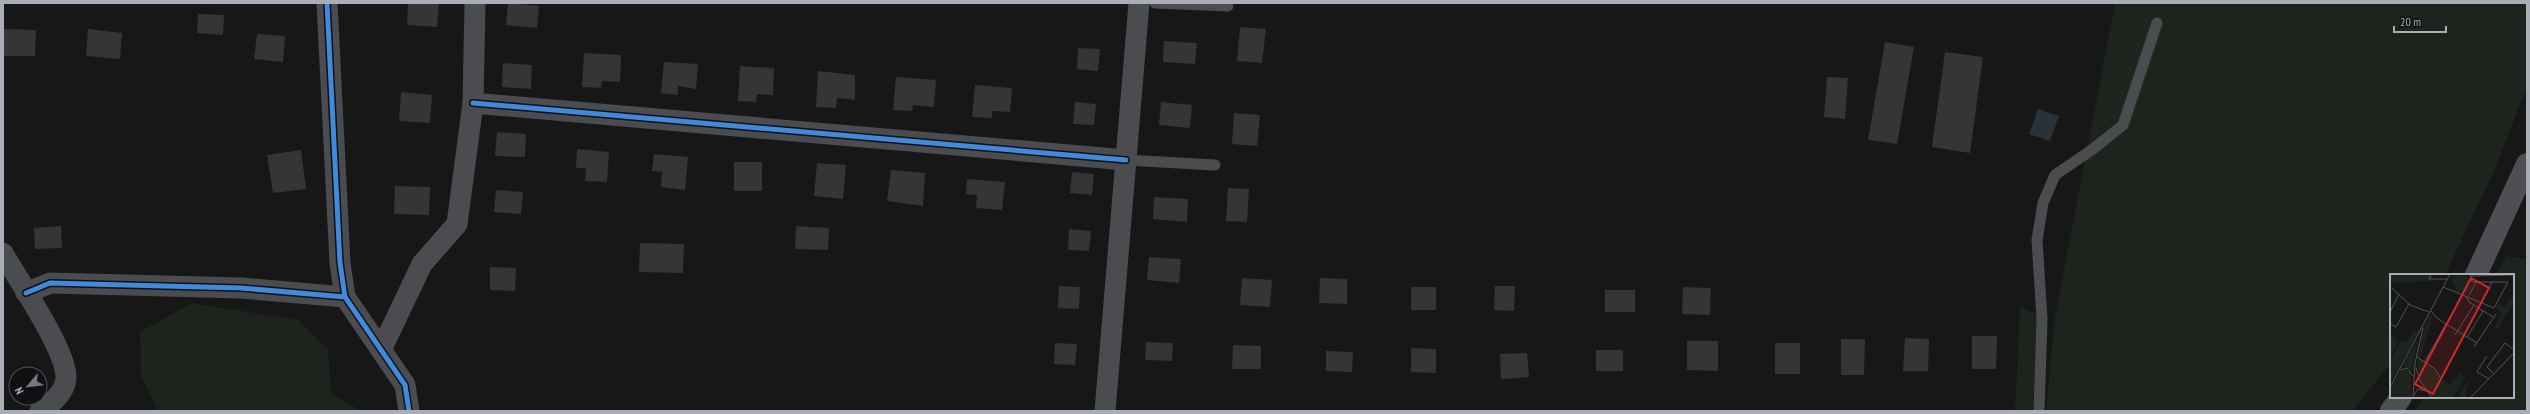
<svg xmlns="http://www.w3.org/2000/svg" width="2530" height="414" font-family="'PT Sans Narrow',sans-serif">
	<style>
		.green { fill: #1d241e }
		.water { fill: #2a3239 }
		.building { fill: #353536 }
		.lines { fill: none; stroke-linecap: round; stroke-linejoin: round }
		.service { stroke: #4b4c50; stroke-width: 11 }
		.minor { stroke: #4b4c50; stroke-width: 21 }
		.primary { stroke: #4d4f52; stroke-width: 22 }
		.cycleway-casing { stroke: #111113; stroke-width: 8 }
		.cycleway { stroke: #408adc; stroke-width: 5 }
		.inset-road { fill: none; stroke: #515357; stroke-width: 1 }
		.view { fill: #d62828; fill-opacity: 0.15; stroke: #d62828; stroke-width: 2 }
		.inset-edge { fill: none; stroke: #a8adb8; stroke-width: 2 }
	</style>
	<rect width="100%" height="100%" fill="#171717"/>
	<!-- green -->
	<g class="green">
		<path d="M2115,3H2527V87L2493,173L2445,275H2391V363L2352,411H2046L2055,317Z"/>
		<path d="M2506,256L2525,259L2527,263V411H2415L2425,397H2513V275H2497Z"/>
		<path d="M192,303L298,320L328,349L331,393L361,411H158L141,375L140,332Z"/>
		<path d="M2020,307L2037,314L2033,411H2015Z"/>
	</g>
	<!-- water -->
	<path class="water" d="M2038,109L2059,116L2050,141L2029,134Z"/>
	<!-- building -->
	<g class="building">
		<path d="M408,3L439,4L437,27L407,25Z"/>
		<path d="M508,3L539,6L537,28L506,25Z"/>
		<path d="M198,14L224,15L223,35L197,33Z"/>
		<path d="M1240,27L1266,29L1262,63L1237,61Z"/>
		<path d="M3,29L36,30L35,56H3Z"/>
		<path d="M88,29L122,33L120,59L86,56Z"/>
		<path d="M257,34L285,36L283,62L254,59Z"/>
		<path d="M1164,41L1197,43L1195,64L1163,62Z"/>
		<path d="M1885,42L1914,47L1897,144L1868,140Z"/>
		<path d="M1078,48L1100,49L1098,71L1077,69Z"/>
		<path d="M1945,52L1983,57L1970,153L1932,147Z"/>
		<path d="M584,53L621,55L620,82L602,81L601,88L582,87Z"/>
		<path d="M664,62L698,64L696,89L678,86V95L661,93Z"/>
		<path d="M503,63L532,65L531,89L502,87Z"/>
		<path d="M740,66L774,68L773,95L757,94L756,102L738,101Z"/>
		<path d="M818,71L855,75V100L837,98L836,108L816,107Z"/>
		<path d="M896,77L936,80L934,107L913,105L912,111L893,110Z"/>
		<path d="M1827,77L1848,78L1845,119L1824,117Z"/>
		<path d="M975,85L1012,88L1010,112L992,111V118L972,117Z"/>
		<path d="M401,92L432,95L430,123L399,121Z"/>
		<path d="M1075,102L1096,104L1094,125L1073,124Z"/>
		<path d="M1161,102L1192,105L1190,128L1159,125Z"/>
		<path d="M1234,113L1260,115L1257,146L1232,144Z"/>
		<path d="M497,132L526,134L525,157L495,156Z"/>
		<path d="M577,149L609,152L607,182L585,181L586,168H576Z"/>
		<path d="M301,150L306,189L273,193L267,155Z"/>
		<path d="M654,154L688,157L685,190L661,187L662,172L652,171Z"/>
		<rect x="734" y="162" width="28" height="29"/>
		<path d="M817,163L846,165L843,199L814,196Z"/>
		<path d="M891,170L925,173L923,206L887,201Z"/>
		<path d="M1072,172L1094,174L1092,195L1070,193Z"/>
		<path d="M967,179L1005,182L1002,210L976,208L977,195L966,194Z"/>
		<path d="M395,186L430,187L429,215L394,214Z"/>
		<path d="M1228,188L1249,189L1247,222L1226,221Z"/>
		<path d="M496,190L523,192L521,214L494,212Z"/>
		<path d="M1154,197L1188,199L1187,222L1153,219Z"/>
		<path d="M61,226L62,248L35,249L34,228Z"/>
		<path d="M796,226L829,228L828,250L795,249Z"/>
		<path d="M1069,229L1091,231L1089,251L1068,250Z"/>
		<path d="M640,243L684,244L683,273L639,272Z"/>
		<path d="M1149,257L1181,259L1179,283L1147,280Z"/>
		<path d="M490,267L516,268L515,291L490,290Z"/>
		<path d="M1242,278L1272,280L1270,307L1240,305Z"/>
		<path d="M1320,278L1347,279V304L1319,303Z"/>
		<path d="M1059,286L1080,287L1079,309L1058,308Z"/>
		<path d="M1495,286H1515L1514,311L1494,310Z"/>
		<rect x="1411" y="287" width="25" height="23"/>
		<path d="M1683,287L1711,288L1710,315L1682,314Z"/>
		<rect x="1605" y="290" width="30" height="22"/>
		<path d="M1972,336H1997L1996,369H1972Z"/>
		<path d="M1905,338L1929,339L1928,371H1903Z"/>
		<path d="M1841,339H1865L1864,375H1841Z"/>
		<path d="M1687,341H1718V371L1687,370Z"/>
		<path d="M1146,342L1173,343L1172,361L1145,360Z"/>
		<path d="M1055,343L1077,344L1075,365L1054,364Z"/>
		<rect x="1775" y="343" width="25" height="31"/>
		<path d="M1233,345L1261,346V369H1232Z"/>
		<path d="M1411,348L1436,349V373L1411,372Z"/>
		<rect x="1596" y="350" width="27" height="21"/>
		<path d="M1326,351L1353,352L1352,372L1326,371Z"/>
		<path d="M1527,353L1529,377L1501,379L1500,354Z"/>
	</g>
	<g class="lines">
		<!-- service -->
		<g class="service">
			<path d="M1155,3L1228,6"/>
			<path d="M1126,160L1215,165"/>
			<path d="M2039,411L2042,319L2037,240L2043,203L2055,175L2093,149L2123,125L2157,23"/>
		</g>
		<!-- minor -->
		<g class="minor">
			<path d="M327,3L340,263L345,297L405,385L409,411"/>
			<path d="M473,103L1126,160"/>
			<path d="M3,253C18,280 67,351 66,378C65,393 51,404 40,411"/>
			<path d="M26,293L50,283L241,288L345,297"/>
			<path d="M381,350L422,264L457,224L473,103L475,3"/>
			<path d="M1105,411L1139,3"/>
		</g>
		<!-- primary -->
		<g class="primary">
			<path d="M2476,275L2527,164"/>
			<path d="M2391,411L2401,397"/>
		</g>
		<defs>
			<g id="cycleway">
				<path d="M327,3L340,263L345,297L405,385L409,411"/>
				<path d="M473,103L1126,160"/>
				<path d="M26,293L50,283L241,288L345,297"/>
			</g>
		</defs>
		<!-- cycleway casing -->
		<use href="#cycleway" class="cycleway-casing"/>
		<!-- cycleway -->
		<use href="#cycleway" class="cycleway"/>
	</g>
	<!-- overview -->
	<g transform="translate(2390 274)">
		<rect width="124" height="124" fill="#171717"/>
		<path d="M0,0H44L41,6L48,7L0,9ZM73,1L80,4L77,11L82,12V15L79,19L72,20L57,14L67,16L60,4ZM121,22L124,28L107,55L104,54L112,40L106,33L108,30L115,33ZM43,41L30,84L60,111L71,98L75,104L62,124H43L31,108L27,92L32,62L39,43ZM25,56L28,57L1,107L0,86L10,67L17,68ZM0,59L8,67L0,83ZM28,64L25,78L22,97L13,92ZM12,95L18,96L21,102V124H0V115ZM84,98L76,114L75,121L79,124H67Z" fill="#1d241e"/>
		<path class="inset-road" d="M41,0L39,5H57M80,0L82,8H102L92,27M80,2L124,1M53,13L104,34L118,8H102M2,14L20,31L39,38M76,22L79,28L103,43M79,22L86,8M40,36L48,45L87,69M0,38L9,20M0,50L6,53L19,30M65,61L84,31M77,63L93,37M84,73L106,40M97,82L87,98L99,105M27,83L45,95L50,103M34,89L56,50M26,94L30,107L42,124M10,96L17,94L23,102M104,100L97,93L115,69L124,76M0,113L60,0M23,122L28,115L36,117M23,124L25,89L33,54M80,124L124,79"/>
		<path class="view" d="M81,4L99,14L43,120L25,110Z"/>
		<rect width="124" height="124" class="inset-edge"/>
	</g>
	<!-- border -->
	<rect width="2530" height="414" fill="none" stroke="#a8adb8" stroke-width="8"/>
	<!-- north arrow -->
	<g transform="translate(28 386) rotate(242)"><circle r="19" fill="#111113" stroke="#4d4f55"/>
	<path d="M0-3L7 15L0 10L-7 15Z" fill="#757880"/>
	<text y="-6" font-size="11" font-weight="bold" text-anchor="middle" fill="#a8adb8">N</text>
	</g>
	<!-- scale -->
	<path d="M2394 26v6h52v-6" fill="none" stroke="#a8adb8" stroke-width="2"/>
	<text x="2400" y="26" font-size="12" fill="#a8adb8" stroke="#111113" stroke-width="3" paint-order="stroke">20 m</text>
</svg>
